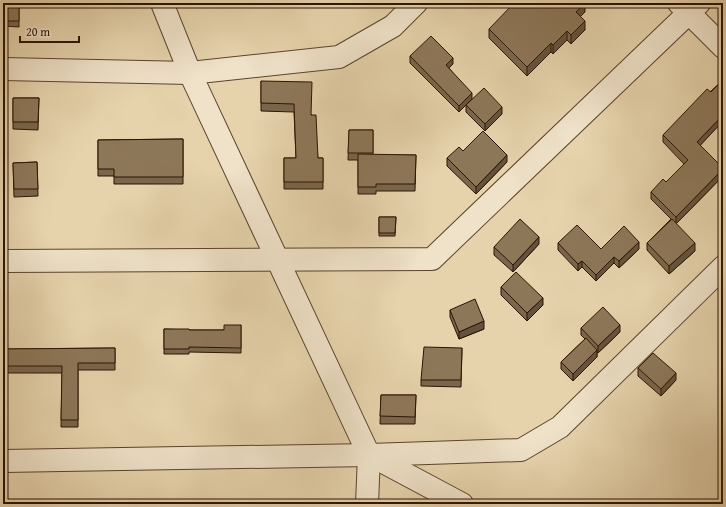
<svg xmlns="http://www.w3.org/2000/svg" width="726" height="507" font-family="'Gentium Book Plus',serif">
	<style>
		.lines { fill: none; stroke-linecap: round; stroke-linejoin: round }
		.minor-casing { stroke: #5b432b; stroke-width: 24 }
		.minor { stroke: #efe2c9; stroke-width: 22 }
		.wall { fill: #79664d; stroke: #2d1300 }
		.shaded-wall { fill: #63533e; stroke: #2d1300 }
		.building { fill: #8d7759; stroke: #2d1300 }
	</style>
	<rect width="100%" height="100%" fill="#e6d3ac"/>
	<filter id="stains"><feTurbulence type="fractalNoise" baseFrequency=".005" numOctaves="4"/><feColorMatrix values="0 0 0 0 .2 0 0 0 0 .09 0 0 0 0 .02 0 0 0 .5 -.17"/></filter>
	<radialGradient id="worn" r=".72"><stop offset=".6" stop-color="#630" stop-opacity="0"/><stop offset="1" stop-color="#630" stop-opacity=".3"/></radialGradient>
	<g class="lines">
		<defs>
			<g id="minor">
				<path d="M162,3L190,73L369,455L367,504"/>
				<path d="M679,3L723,47"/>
				<path d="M3,69L190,73L339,57L393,26L416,3"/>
				<path d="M3,261L432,259L699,3"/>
				<path d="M370,455L462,504"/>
				<path d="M3,461L369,455L521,450L560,427L723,267"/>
			</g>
		</defs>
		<!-- minor casing -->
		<use href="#minor" class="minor-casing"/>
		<!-- minor -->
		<use href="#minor" class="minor"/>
	</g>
	<!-- wall -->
	<g class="wall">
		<path d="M3,3L19,6V27L3,26Z"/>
		<path d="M585,12L580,17L585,30L571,44L567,40L553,54L551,52L527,76L489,38V29Z"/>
		<path d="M410,56L453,64L449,68L472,99L502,114L485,131L466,112V105L459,112L410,63Z"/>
		<path d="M723,80V121L700,145L723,168V176L676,224L695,251L669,274L647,250V243L671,219L651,199V192L666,182L684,164L663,142V135Z"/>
		<path d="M261,81L312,115L318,158H323V189H284V158H296L294,112L261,111Z"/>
		<path d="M13,98H39L38,130L13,129Z"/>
		<path d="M349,130H373V155H416L415,191H376V194H358V160H348Z"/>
		<path d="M183,139V184H114V176H98V140Z"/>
		<path d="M463,151L507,162L476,194L447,166V158Z"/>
		<path d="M37,162L38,196L14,197L13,163Z"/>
		<path d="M379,217H396L395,236H379Z"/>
		<path d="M558,243L601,249H639L619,268L614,263L596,281L582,267L578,271L558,250Z"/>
		<path d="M539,244L513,272L494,255V247Z"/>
		<path d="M501,287L543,305L527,321L501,295Z"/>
		<path d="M450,310L484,329L459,339L450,317Z"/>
		<path d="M241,325V353L189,352V354H164V329L189,330H224Z"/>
		<path d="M581,328L620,332L598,353L597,352V357L573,381L561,369V362L585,339L581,335Z"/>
		<path d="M115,348V370H78V427H61L62,373H3V349Z"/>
		<path d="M462,348L461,387L421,386V380Z"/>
		<path d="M638,368L676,380L661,396L638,376Z"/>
		<path d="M381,395H416L415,424H380Z"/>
	</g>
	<!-- shaded-wall -->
	<g class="shaded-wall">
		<path d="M585,3V12L576,21V12Z"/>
		<path d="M585,21V30L571,44V35Z"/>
		<path d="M567,31V40L553,54V45Z"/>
		<path d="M551,43V52L527,76V67Z"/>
		<path d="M453,58V64L446,71V65Z"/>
		<path d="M472,93V99L459,112V106Z"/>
		<path d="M502,107V114L485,131V124Z"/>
		<path d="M723,115V121L697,149V142Z"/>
		<path d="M507,155V162L476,194V187Z"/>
		<path d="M723,169V176L676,224V217Z"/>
		<path d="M539,237V244L513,272V265Z"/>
		<path d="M639,242V249L619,268V261Z"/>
		<path d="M695,243V251L669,274V266Z"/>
		<path d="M614,257V263L596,281V275Z"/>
		<path d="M582,261V267L578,271V264Z"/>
		<path d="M543,298V305L527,321V313Z"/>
		<path d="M484,321V329L459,339V332Z"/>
		<path d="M620,325V332L598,353V346Z"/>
		<path d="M597,350V357L573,381V374Z"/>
		<path d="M676,373V380L661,396V389Z"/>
	</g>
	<!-- building -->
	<g class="building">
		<path d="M3,3H17V6H19V21H3Z"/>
		<path d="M514,3H585L576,12L585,21L571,35L567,31L553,45L551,43L527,67L489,29Z"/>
		<path d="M431,36L453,58L446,65L472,93L459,106L410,56Z"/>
		<path d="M723,80V115L697,142L723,168V169L676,217L651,192L663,179L666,182L688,160L663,135L707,89L711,92Z"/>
		<path d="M261,81L312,82L311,115H316L318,158H323V182H284V158H296L294,104L261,103Z"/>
		<path d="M484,88L502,107L485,124L466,105Z"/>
		<path d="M13,98H39L38,122H13Z"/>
		<path d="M349,130H373V153H348Z"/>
		<path d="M483,131L507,155L476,187L447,158L459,147L463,151Z"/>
		<path d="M183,139V177H114V169H98V140Z"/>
		<path d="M358,154L416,155L415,184H376V187H358Z"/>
		<path d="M37,162L38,189H14L13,163Z"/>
		<path d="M379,217H396L395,233H379Z"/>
		<path d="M520,219L539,237L513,265L494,247Z"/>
		<path d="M672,219L695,243L669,266L647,243Z"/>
		<path d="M577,225L601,249L624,226L639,242L619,261L614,257L596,275L582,261L578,264L558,243Z"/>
		<path d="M516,272L543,298L527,313L501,287Z"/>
		<path d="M475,299L484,321L459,332L450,310Z"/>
		<path d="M603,307L620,325L598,346L581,328Z"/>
		<path d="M224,325H241V348L189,347V349H164V329H189V330H224Z"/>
		<path d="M586,338L597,350L573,374L561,362Z"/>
		<path d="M424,347L462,348L461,380H421Z"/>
		<path d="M115,348V363H78V420H61L62,366H3V349Z"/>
		<path d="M653,353L676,373L661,389L638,368Z"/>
		<path d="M381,395H416L415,417L380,416Z"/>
	</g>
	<!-- margin -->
	<rect width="726" height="507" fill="none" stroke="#e6d3ac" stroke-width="16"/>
	<rect x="4" y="4" width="718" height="499" fill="none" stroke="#2d1300" stroke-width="2"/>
	<rect x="8" y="8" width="710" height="491" fill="none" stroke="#2d1300"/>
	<!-- scale -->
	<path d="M20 36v6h59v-6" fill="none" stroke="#2d1300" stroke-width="2"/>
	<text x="26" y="36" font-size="12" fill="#2d1300" stroke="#efe2c9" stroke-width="3" paint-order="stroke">20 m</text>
	<rect width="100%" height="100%" filter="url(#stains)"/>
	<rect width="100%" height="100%" fill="url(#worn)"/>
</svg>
